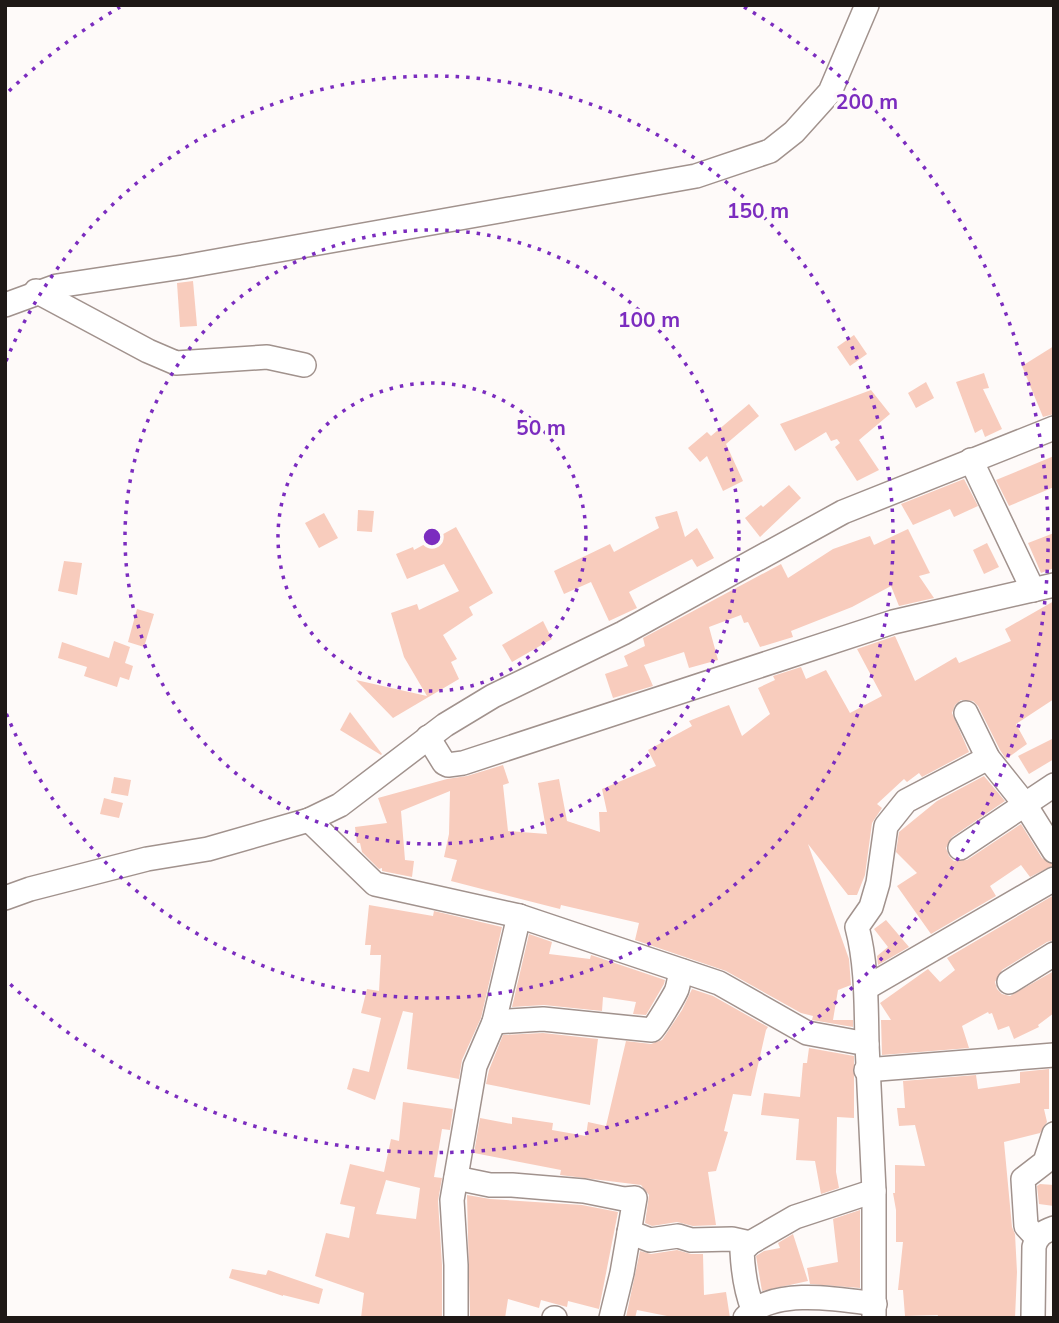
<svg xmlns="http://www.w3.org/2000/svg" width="1059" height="1323" font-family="Mulish,sans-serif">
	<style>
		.building { fill: #f8ccbd; fill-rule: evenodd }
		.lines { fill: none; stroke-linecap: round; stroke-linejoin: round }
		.minor-casing { stroke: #a1928d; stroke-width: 26 }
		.minor { stroke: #fff; stroke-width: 23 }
		.ring { fill: none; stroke: #7b2cbf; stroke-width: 3.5; stroke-dasharray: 3.5 7 }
		.centre { fill: #7b2cbf; stroke: #fefaf9; stroke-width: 3.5 }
		.ring-label { font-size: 21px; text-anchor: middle; font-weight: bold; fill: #7b2cbf; stroke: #fefaf9; stroke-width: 7; stroke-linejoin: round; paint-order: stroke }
	</style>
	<rect width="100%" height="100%" fill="#fefaf9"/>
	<!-- building -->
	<g class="building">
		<path d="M193,281L197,326L180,327L177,283Z"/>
		<path d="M854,335L867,354L850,366L837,347Z"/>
		<path d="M1054,346V414L1043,417L1022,366Z"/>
		<path d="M984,373L989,388L983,389L1002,429L985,437L982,429L975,433L956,382Z"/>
		<path d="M926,382L934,398L916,408L908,393Z"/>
		<path d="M871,390L890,414L859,440L879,470L857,481L835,447L840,443L837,439L831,441L826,432L795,451L780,424Z"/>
		<path d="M749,404L759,416L726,444L743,481L723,491L707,456L700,462L688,448L707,432L711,436Z"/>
		<path d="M1054,456V487L1009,506L996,480Z"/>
		<path d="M964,479L978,506L954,517L950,509L913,525L901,504Z"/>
		<path d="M789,485L801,498L760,537L745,518L761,505L763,507Z"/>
		<path d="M358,510L374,511L372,532L357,531Z"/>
		<path d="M677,511L685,537L697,528L714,558L697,567L692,559L629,592L637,608L609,621L591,582L564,594L554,571L610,544L614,552L659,528L655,517Z"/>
		<path d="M324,513L338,538L319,548L305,523Z"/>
		<path d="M456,527L493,593L469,607L473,615L443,635L457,659L451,662L459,679L393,718L356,680L427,696L404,657L391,613L417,604L419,610L459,591L444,564L407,579L396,554L413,547L414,550Z"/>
		<path d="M908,529L930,573L919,576L934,598L899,606L891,586L852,607L791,631L793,637L760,647L748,622L744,623L741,615L709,627L718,660L689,668L684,652L644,665L653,686L613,698L605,674L628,666L624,656L645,646L643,638L781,564L788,578L833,549L870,536L874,545Z"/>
		<path d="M1054,533V568L1041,573L1028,543Z"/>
		<path d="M987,543L999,567L984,574L973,550Z"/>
		<path d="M64,561L82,563L77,595L58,591Z"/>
		<path d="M1054,601V699L1016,724L1027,744L1006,759L1000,750L978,706L973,701L961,700L955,705L952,713L969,752L922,777L919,773L907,782L904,779L877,804L882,808L872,823L865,875L857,895H848L808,844L849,959L851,985L838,990L833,1020H853V1027L812,1020L813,1016L801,1013L726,971L635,940L639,923L561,905L560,909L451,881L457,860L444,857L449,834L450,791L401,811L405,860L414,861L412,877L382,871V868L379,869L362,852L360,843H357L355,827L387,823L378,798L447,779L467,776L503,765L509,783L503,785L508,831L547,834L538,783L559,779L567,821L600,832L599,812H607L602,789L656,766L648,750L692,726L689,721L721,708L729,705L742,736L770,714L758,688L775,680L773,676L801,667L806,679L826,670L850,713L882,696L857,649L895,636L915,681L956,657L959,663L1011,641L1005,629Z"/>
		<path d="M137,609L154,614L144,647L128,642Z"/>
		<path d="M543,621L552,639L512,662L502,645Z"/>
		<path d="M114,641L130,647L125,663L133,666L129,680L120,677L117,687L84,676L87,667L58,658L62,642L109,658Z"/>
		<path d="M350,712L382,754L381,755L340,730Z"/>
		<path d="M1054,738V759L1029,774L1018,756Z"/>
		<path d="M984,776L1005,801L952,837L946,848L949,856L954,861L967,860L1021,824L1042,858L1054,865L1030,877L1021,865L990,886L996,896L931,934L897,886L917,873L896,852L899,832L937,801Z"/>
		<path d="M114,777L131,780L128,796L111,793Z"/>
		<path d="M104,798L123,803L119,818L100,814Z"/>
		<path d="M1054,895V940L1047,942L1002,970L995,982L997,989L1002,994L1010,996L1054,971V1013L1038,1025L1039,1027L1014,1039L1009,1026L998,1030L992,1013L989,1014L988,1012L962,1026L969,1048L882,1055L881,1020H891L880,1003L928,969L940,982L955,970L947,958Z"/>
		<path d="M369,905L433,916L434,911L502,927L481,1018L462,1060L459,1079L407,1069L413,1013L403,1011L375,1100L347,1089L353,1068L369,1072L381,1018L361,1013L367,989L379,991L381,955H370L371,945H365Z"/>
		<path d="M886,920L909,947L878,965L877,956L888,947L874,929Z"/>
		<path d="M529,934L552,942L549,954L590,959L591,955L594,956L665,980L664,984L646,1015L633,1014L636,1002L603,997L602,1011L544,1005L512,1007Z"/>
		<path d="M692,989L713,996L768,1027L766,1030L751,1096L733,1094L724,1131L728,1132L716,1171L708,1172L716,1225L693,1226L677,1222L652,1226L645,1223L649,1195L641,1185L560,1175L561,1170L474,1153L480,1118L512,1124V1117L553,1123L552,1130L586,1136L588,1122L606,1126L626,1041L651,1044L662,1040L682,1010Z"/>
		<path d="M543,1033L598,1039L590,1105L486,1084L489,1070L503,1035Z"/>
		<path d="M809,1048L854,1056V1118L837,1117L836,1172L839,1188L821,1194L815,1161L796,1160L799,1119L761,1115L764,1093L800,1097L803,1063H807Z"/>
		<path d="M1049,1069V1109H1044L1047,1122L1040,1133L1004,1142L1012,1227L1015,1234L1017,1272L1015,1318H937L938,1315L905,1316L903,1290H898L903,1242H896V1210L893,1193H895V1165L925,1166L915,1125L899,1126L897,1108H905L903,1081L976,1075L978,1089L1020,1083V1072Z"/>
		<path d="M403,1102L453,1109L450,1130L442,1129L434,1177L442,1178L438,1201L442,1265V1318H361L364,1293L315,1276L326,1233L349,1238L355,1207L340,1204L350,1164L384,1172L391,1139L399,1141ZM386,1180L420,1188L416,1219L376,1214Z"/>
		<path d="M1040,1184L1054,1185V1206L1039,1204L1037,1186Z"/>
		<path d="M467,1195L490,1199L582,1205L618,1212L599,1309L568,1301L567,1307L541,1300L539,1308L508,1299L505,1318L470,1317Z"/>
		<path d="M860,1210V1288L810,1284L807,1268L838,1262L833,1219Z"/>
		<path d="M793,1234L808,1281L762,1291L756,1256L764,1251L780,1248L778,1243Z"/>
		<path d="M677,1250L691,1254H703L704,1295L726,1292L730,1318H677L637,1310L635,1318L626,1317L640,1251L651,1254Z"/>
		<path d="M232,1269L266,1275L268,1270L323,1289L319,1304L283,1295V1296L229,1278Z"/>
	</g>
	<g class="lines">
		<defs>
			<g id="minor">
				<path d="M36,291L148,351L176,363L267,357L304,365"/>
				<path d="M5,305L57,286L183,267L696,176L770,151L794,132L830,92L867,5"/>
				<path d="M971,460L1033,590"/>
				<path d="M966,713L988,758L1024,803L1054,851"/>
				<path d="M428,737L444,763L448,765L463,763L893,622L1054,585"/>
				<path d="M309,820L375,884L519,916L719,983L807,1033L867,1044L874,1191V1318"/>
				<path d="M960,848L1054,785"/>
				<path d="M5,898L30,889L147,859L208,849L309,820L340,805L445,725L493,696L623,633L843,512L1054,428"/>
				<path d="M1009,982L1054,954"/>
				<path d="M866,988L1054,879"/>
				<path d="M494,1022L543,1019L652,1030C655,1028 676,993 677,989C679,983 679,977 682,971"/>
				<path d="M867,1044C866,1005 867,965 857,927L871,907L878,883L886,826L906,801L988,758"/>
				<path d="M866,1070L1054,1055"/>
				<path d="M456,1178L490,1185H512L584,1191L624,1199L635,1198L622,1273L611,1318"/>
				<path d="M629,1232L650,1240L678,1236L691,1240L732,1239L750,1243"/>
				<path d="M1037,1238L1026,1226L1023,1179L1045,1162L1054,1134"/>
				<path d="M753,1309C745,1289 743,1271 742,1251L750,1243L795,1217L874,1191"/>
				<path d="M456,1318V1265L452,1200L475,1066L494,1022L519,916"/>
				<path d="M554,1318H555"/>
				<path d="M745,1318C772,1287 839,1299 875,1304"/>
				<path d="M1033,1318L1034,1247C1037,1235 1043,1232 1054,1228"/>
			</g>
		</defs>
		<!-- minor casing -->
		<use href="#minor" class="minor-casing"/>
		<!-- minor -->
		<use href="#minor" class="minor"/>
	</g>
	<!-- distance rings -->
	<g class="ring">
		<circle cx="432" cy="537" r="154"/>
		<circle cx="432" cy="537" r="307"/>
		<path d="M6 361A461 461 0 1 1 6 713"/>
		<path d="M9 91A615 615 0 0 1 120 7M744 7A615 615 0 1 1 9 983"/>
	</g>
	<circle cx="432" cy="537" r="10" class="centre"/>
	<g class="ring-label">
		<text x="867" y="109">200 m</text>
		<text x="758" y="218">150 m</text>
		<text x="649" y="327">100 m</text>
		<text x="541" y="435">50 m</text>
	</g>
	<!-- border -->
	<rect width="1059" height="1323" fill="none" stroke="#1e1816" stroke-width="14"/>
</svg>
